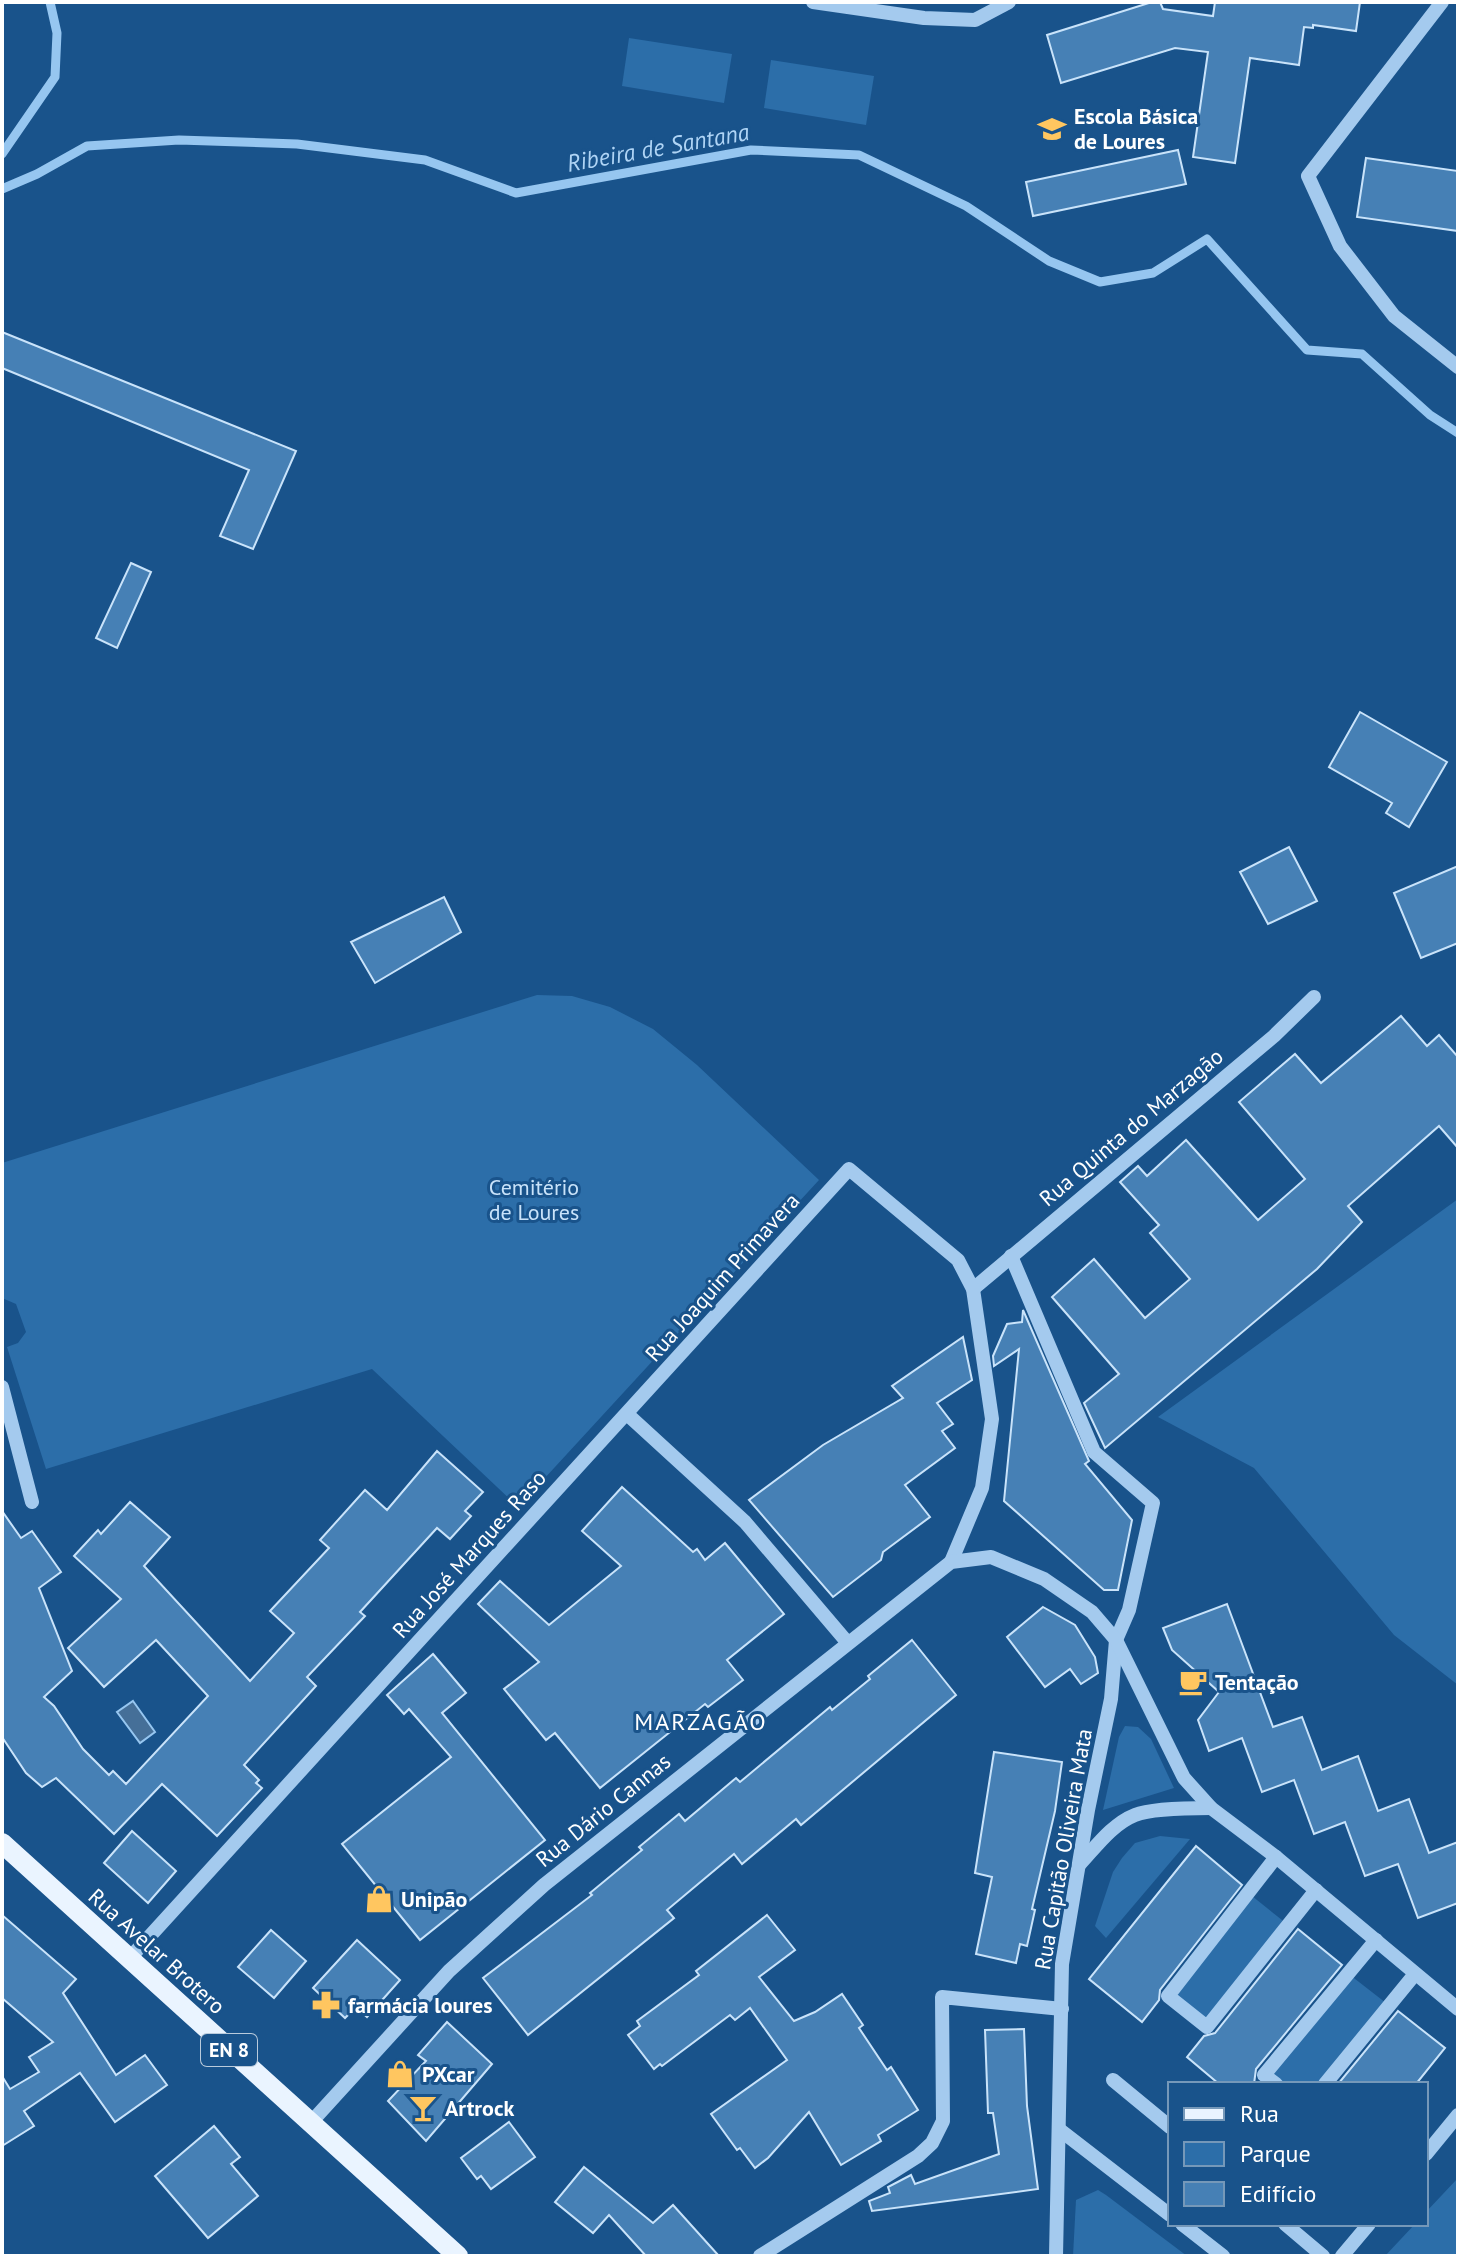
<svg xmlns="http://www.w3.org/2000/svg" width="1460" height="2258" font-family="'PT Sans',sans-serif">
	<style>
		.green { fill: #2c6ea9 }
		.water { fill: #456f98; stroke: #96c6f0; stroke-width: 2 }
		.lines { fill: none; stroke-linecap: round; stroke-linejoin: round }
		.stream { stroke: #96c6f0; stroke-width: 9 }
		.building { fill: #4680b5; stroke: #c9e3fa; stroke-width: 2 }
		.minor { stroke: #a4caee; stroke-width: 14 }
		.major { stroke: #eaf4ff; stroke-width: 20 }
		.labels { text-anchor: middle; stroke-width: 6; stroke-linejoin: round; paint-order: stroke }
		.shield { fill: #19538b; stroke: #bacbdc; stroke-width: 2 }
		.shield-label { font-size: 20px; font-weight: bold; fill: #fff }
		.poi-label { font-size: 22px; font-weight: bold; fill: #fff; stroke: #19538b; text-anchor: start }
		.street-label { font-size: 22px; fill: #fff; stroke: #19538b }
		.park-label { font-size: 22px; fill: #c9e3fa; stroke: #19538b }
		.water-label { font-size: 24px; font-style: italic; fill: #afd4f5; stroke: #19538b }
		.neighbourhood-label { font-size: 24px; letter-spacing: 2px; fill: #fff; stroke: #19538b }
	</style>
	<rect width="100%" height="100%" fill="#19538b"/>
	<!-- green -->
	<g class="green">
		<path d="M629,38L732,54L724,103L622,86Z"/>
		<path d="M771,60L874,76L866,125L764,108Z"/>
		<path d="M537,995L572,996L610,1007L653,1029L697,1065L819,1180L532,1492L516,1505L372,1369L46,1469L7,1347L18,1343L26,1332L16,1304L2,1298V1163Z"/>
		<path d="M1458,1199V1685L1394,1635L1254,1468L1158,1417Z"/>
		<path d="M1125,1726L1138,1727L1151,1739L1174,1788L1103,1810L1119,1737Z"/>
		<path d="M1160,1836L1190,1839L1106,1938L1095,1926L1113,1872L1122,1858L1135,1843Z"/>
		<path d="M1252,1896L1287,1924L1206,2022L1172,1994Z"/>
		<path d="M1350,1975L1386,2003L1322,2084H1281L1270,2075Z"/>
		<path d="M1458,2178V2256H1385L1415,2224H1426V2212Z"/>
		<path d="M1098,2190L1106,2195L1187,2256H1073L1076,2200Z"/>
	</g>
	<!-- water -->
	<path class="water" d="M133,1701L155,1732L140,1743L117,1712Z"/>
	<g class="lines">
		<!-- stream -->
		<g class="stream">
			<path d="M2,154L55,77L57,33L50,2"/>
			<path d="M2,189L37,174L87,146L179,140L297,144L425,160L516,193L751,150L859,155L966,206L1049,261L1100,282L1153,273L1207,239L1307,350L1362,354L1430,415L1458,433"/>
		</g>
	</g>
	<!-- building -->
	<g class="building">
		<path d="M1152,2H1160L1163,9L1213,16L1215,2H1360L1356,31L1313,25V28L1304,27L1299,65L1250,58L1235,163L1193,157L1208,52L1175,48L1061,83L1047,35Z"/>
		<path d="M1178,150L1186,184L1033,216L1026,182Z"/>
		<path d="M1366,158L1458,171V231L1357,217Z"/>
		<path d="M2,332L296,451L253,549L220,536L249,470L2,368Z"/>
		<path d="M131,563L151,572L117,648L96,638Z"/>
		<path d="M1360,712L1447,762L1409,827L1386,813L1392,803L1329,767Z"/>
		<path d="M1289,847L1317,901L1268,924L1240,872Z"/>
		<path d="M1458,866V943L1421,958L1394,893Z"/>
		<path d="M444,897L461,932L375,983L351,942Z"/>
		<path d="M1401,1016L1427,1046L1439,1035L1458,1057V1148L1439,1126L1348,1206L1362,1222L1317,1269L1105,1448L1084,1403L1119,1374L1052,1297L1094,1259L1145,1318L1190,1279L1150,1233L1159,1225L1120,1182L1138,1166L1147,1176L1186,1140L1258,1220L1305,1179L1239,1102L1295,1054L1321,1083Z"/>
		<path d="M1023,1310L1089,1461L1085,1464L1132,1520L1118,1590H1104L1004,1501L1019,1349L994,1366L993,1356L1007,1324L1022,1322Z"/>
		<path d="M963,1337L972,1380L937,1403L953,1424L942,1431L955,1448L905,1485L930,1517L883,1552L881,1560L833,1597L749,1500L823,1445L903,1398L892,1386Z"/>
		<path d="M437,1451L483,1492L465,1511L471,1516L450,1539L437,1528L360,1612L365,1616L307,1677L316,1686L244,1765L259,1780L256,1783L262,1788L217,1836L162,1784L114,1834L56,1778L42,1787L26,1773L2,1737V1511L21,1538L32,1531L61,1572L39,1588L72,1671L44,1697L54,1706L83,1749L109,1775L113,1771L126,1784L208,1696L156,1640L104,1687L68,1648L121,1599L74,1556L98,1530L101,1534L130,1502L170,1537L144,1566L250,1681L294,1633L270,1611L329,1548L320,1540L365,1490L387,1510Z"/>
		<path d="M622,1487L693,1552L697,1549L705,1560L725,1543L784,1614L727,1660L743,1680L708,1707L705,1704L600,1788L555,1733L546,1740L504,1689L539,1662L478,1604L500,1581L549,1625L621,1566L582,1531Z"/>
		<path d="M1227,1604L1273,1727L1302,1717L1322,1770L1358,1756L1378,1811L1409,1799L1429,1853L1458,1842V1903L1418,1918L1398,1864L1365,1876L1345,1822L1314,1834L1294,1780L1262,1792L1242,1738L1209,1751L1198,1720L1219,1692L1172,1650L1163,1628Z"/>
		<path d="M1043,1607L1075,1625L1095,1657L1098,1673L1081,1684L1070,1669L1045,1687L1007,1637Z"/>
		<path d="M912,1640L956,1695L801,1825L796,1819L742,1864L734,1854L667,1910L674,1918L528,2035L483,1978L592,1895L590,1893L642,1850L639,1847L679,1814L685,1821L736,1778L740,1782L830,1707L832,1710L870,1679L868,1676Z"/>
		<path d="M433,1654L466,1693L442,1713L545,1840L420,1940L342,1844L451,1757L409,1709L404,1714L387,1695Z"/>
		<path d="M994,1752L1062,1762L1055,1811L1032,1909L1035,1910L1027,1946L1020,1944L1016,1963L976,1954L992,1877L975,1873Z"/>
		<path d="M132,1831L176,1871L148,1903L104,1863Z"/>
		<path d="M1196,1846L1242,1885L1160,1990L1159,2000L1142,2022L1089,1979Z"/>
		<path d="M2,1915L76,1979L63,1993L116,2075L145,2055L167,2085L115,2122L80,2073L24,2111L34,2126L2,2146V2076L10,2089L39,2072L29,2057L53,2042L2,1998Z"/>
		<path d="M767,1915L795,1950L759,1977L794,2021L815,2012L842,1994L863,2025L859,2028L887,2070L891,2067L918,2110L878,2135L881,2141L841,2165L809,2112L768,2158L755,2168L740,2148L737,2150L711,2114L787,2060L750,2008L735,2020L730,2015L662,2066L660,2064L654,2069L628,2035L640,2026L637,2021L699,1975L696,1971Z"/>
		<path d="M1298,1929L1342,1965L1256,2069L1254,2084H1219L1187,2057L1204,2036L1215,2033Z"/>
		<path d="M271,1930L306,1961L274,1998L238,1967Z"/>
		<path d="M357,1940L400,1980L367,2017L356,2007L345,2018L313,1988Z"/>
		<path d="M1398,2011L1445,2048L1416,2084H1338Z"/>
		<path d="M447,2022L492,2064L426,2141L388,2101L426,2061L418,2055Z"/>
		<path d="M1024,2029L1027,2106L1038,2189L872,2211L869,2201L890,2193L888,2187L911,2175L915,2184L999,2154L993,2113H988L985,2030Z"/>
		<path d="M509,2122L535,2157L491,2189L481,2176L477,2179L461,2158Z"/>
		<path d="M214,2126L240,2157L231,2164L258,2196L208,2238L155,2176Z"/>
		<path d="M584,2167L653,2223L673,2205L719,2256H646L609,2215L593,2233L555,2202Z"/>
	</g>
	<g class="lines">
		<!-- minor -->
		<g class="minor">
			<path d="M813,2L924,18L975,20L1009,2"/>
			<path d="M1442,2L1308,176L1340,246L1394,316L1458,367"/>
			<path d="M1011,1256L1094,1452L1153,1503L1129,1610L1116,1640L1111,1699L1088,1810L1062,1964L1056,2256"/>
			<path d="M973,1289L1274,1036L1314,997"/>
			<path d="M2,1387L32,1502"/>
			<path d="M627,1414L745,1522L847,1642"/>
			<path d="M1276,1857L1168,1996L1207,2027L1316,1890"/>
			<path d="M1079,1865C1095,1848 1112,1824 1135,1815C1152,1808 1191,1808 1211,1808"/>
			<path d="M129,1959L849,1169L958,1260L973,1289L992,1419L982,1488L951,1562"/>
			<path d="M1113,2080L1170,2127"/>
			<path d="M1276,2084L1264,2075L1376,1940"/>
			<path d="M1325,2084L1415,1974"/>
			<path d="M309,2121L315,2118L449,1971L544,1885L951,1562L991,1557L1044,1579L1092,1612L1116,1640L1184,1778L1211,1808L1276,1857L1458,2009"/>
			<path d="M1060,2130L1170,2215"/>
			<path d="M1426,2154L1458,2115"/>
			<path d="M1182,2224L1223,2256"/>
			<path d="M1285,2224L1323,2256"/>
			<path d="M760,2256L918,2156L932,2143L943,2121L942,1997L1062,2009"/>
			<path d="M1342,2256L1369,2224"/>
		</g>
		<!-- major -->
		<path class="major" d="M2,1843L458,2256"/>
	</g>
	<!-- icons -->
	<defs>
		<symbol id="school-bare" viewBox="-9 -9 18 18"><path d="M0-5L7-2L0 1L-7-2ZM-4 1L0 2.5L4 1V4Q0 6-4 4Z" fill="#ffc660" stroke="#19538b" stroke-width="2.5" paint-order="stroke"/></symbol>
		<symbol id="cafe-bare" viewBox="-9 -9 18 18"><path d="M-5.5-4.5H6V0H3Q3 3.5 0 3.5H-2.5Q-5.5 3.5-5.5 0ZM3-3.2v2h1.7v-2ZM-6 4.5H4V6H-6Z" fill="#ffc660" stroke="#19538b" stroke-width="2.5" paint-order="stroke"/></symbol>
		<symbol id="shop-bare" viewBox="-9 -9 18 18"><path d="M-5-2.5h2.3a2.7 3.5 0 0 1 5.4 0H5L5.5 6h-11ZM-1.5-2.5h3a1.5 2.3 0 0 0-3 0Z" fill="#ffc660" stroke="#19538b" stroke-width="2.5" paint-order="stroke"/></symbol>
		<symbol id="pharmacy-bare" viewBox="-9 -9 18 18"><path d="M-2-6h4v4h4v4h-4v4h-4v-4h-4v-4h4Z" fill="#ffc660" stroke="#19538b" stroke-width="2.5" paint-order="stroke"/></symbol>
		<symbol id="bar-bare" viewBox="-9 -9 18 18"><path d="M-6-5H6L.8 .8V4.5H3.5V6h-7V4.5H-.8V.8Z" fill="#ffc660" stroke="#19538b" stroke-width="2.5" paint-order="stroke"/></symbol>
	</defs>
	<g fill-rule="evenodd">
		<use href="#school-bare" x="1032" y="109" width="40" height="40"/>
		<use href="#cafe-bare" x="1173" y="1662" width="40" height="40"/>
		<use href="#shop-bare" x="359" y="1879" width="40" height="40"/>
		<use href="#pharmacy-bare" x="306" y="1985" width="40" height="40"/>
		<use href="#shop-bare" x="380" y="2054" width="40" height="40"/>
		<use href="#bar-bare" x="403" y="2088" width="40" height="40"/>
	</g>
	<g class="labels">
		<!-- shield labels -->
		<rect class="shield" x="201" y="2034" width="56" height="32" rx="6"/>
		<g class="shield-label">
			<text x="229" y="2057">EN 8</text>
		</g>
		<!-- poi labels -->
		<g class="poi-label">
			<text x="1074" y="124">Escola Básica<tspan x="1074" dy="25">de Loures</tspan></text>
			<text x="1215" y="1690">Tentação</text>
			<text x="401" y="1907">Unipão</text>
			<text x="348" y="2013">farmácia loures</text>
			<text x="422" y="2082">PXcar</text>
			<text x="445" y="2116">Artrock</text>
		</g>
		<!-- street labels -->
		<g class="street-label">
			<text transform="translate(1131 1127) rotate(-40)" y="8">Rua Quinta do Marzagão</text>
			<text transform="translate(722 1277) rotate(-48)" y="8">Rua Joaquim Primavera</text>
			<text transform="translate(469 1554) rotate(-48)" y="8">Rua José Marques Raso</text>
			<text transform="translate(603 1810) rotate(-39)" y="8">Rua Dário Cannas</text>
			<text transform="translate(1063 1849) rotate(-80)" y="8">Rua Capitão Oliveira Mata</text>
			<text transform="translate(157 1951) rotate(42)" y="8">Rua Avelar Brotero</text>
		</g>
		<!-- park labels -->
		<g class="park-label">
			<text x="534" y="1195">Cemitério<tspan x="534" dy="25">de Loures</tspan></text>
		</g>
		<!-- water labels -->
		<g class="water-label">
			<text transform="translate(658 148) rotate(-10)" y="8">Ribeira de Santana</text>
		</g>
		<!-- neighbourhood labels -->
		<g class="neighbourhood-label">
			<text x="701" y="1730">MARZAGÃO</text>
		</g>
	</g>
	<!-- border -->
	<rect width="1460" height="2258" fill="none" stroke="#ffffff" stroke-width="8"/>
	<!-- legend -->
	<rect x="1168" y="2082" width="260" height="144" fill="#19538b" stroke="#7598b9" stroke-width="2"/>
	<rect x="1184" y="2108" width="40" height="12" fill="#eaf4ff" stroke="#7598b9" stroke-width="2"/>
	<text x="1240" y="2122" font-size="24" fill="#ffffff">Rua</text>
	<rect x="1184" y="2142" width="40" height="24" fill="#2c6ea9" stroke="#7598b9" stroke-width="2"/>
	<text x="1240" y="2162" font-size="24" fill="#ffffff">Parque</text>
	<rect x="1184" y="2182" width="40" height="24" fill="#4680b5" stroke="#7598b9" stroke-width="2"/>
	<text x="1240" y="2202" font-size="24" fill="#ffffff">Edifício</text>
</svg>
